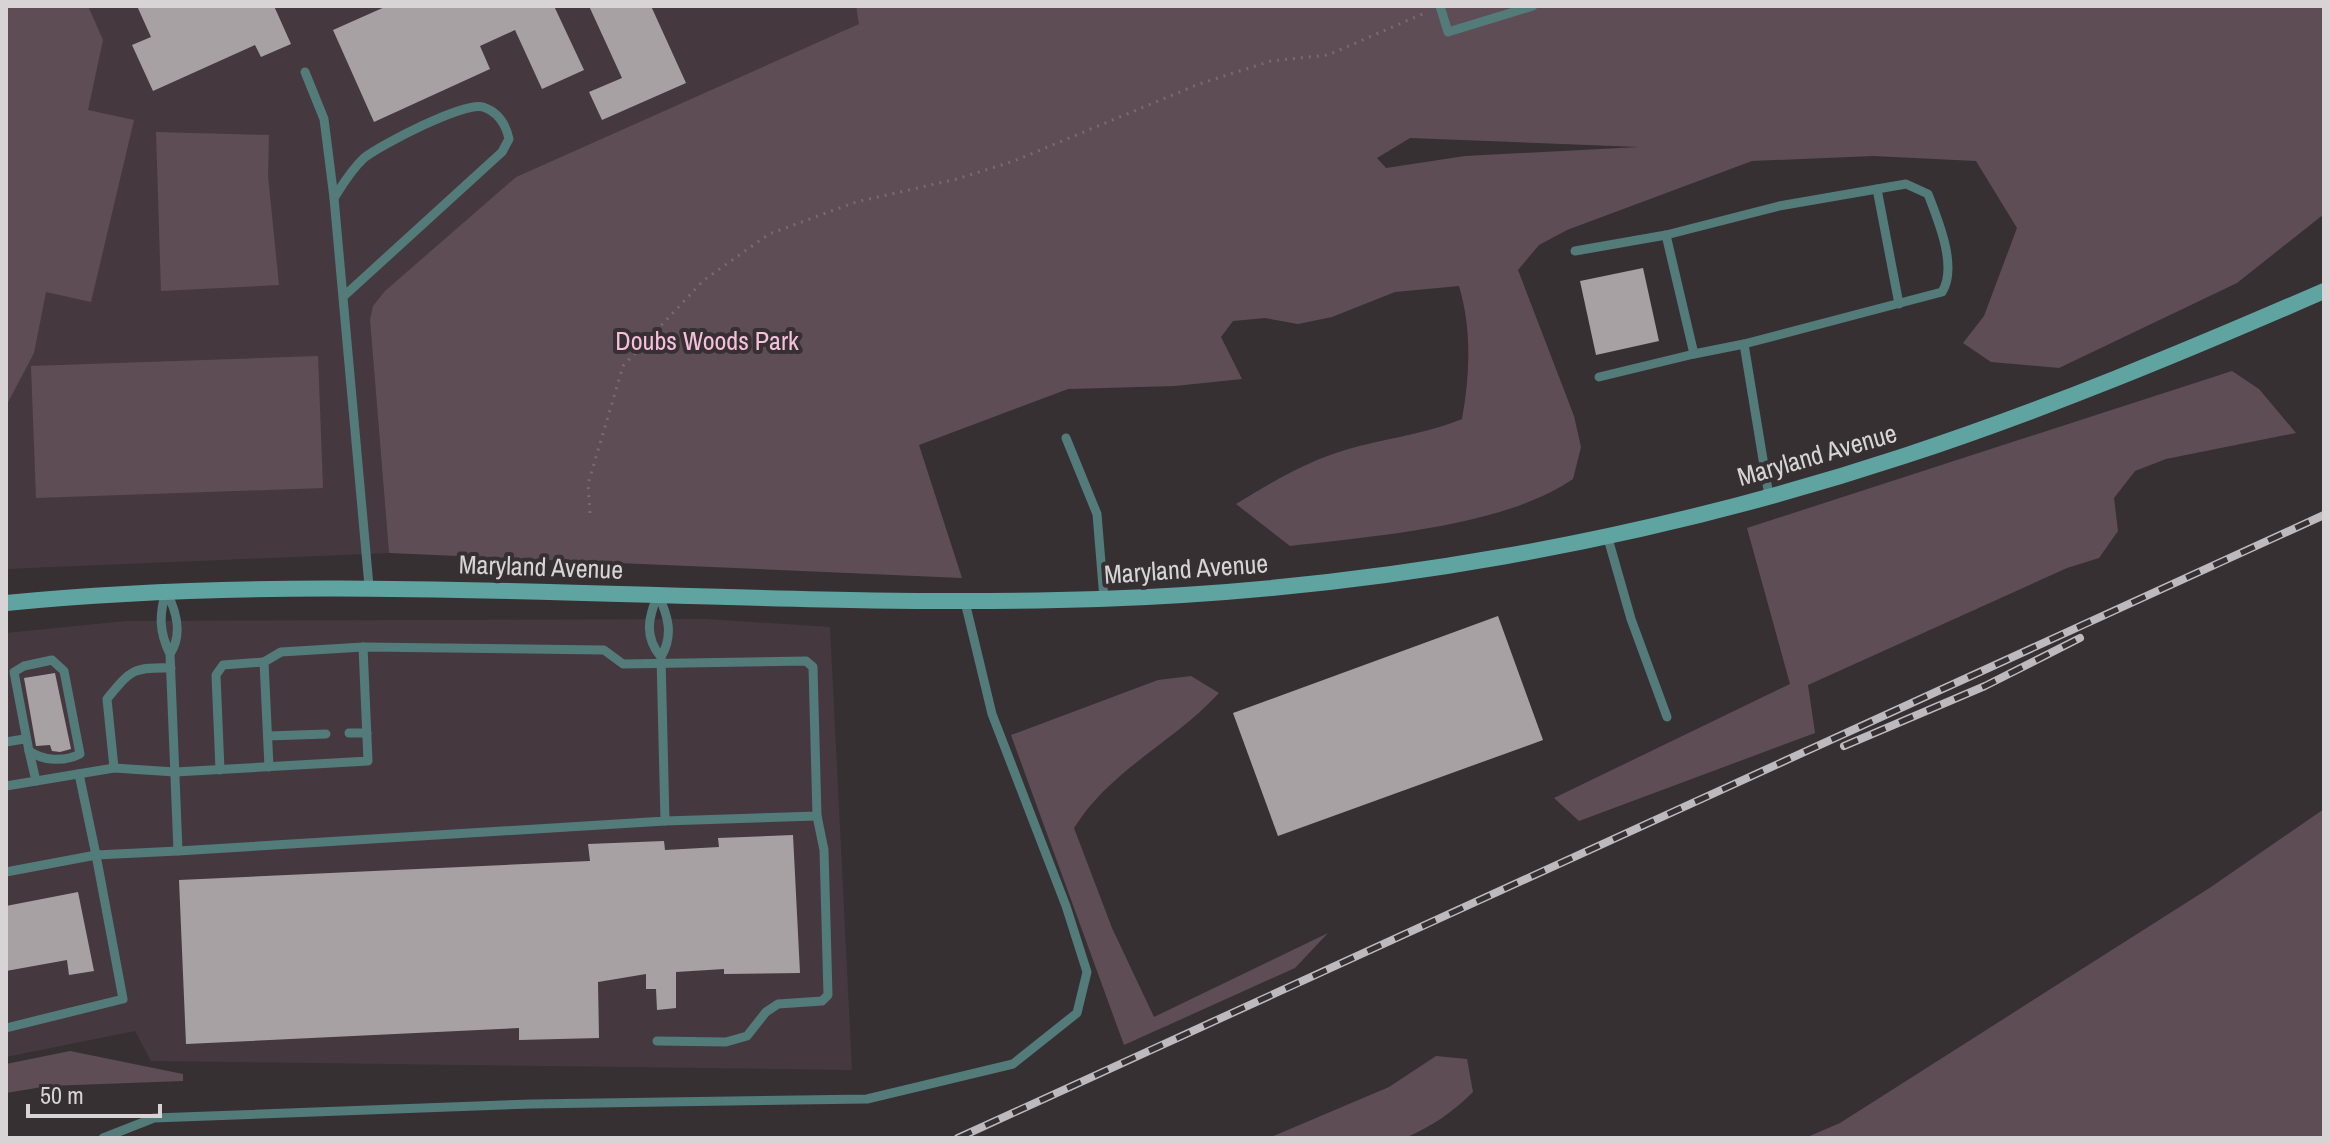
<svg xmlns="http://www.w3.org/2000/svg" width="2330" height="1144" font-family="'Archivo Narrow',sans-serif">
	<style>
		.built { fill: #45393f }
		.green { fill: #5f4d56; fill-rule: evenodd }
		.building { fill: #a8a1a4 }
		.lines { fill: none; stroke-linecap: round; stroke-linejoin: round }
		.path { stroke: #726d70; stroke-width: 3; stroke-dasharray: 2 6; stroke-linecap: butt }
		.lane { stroke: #527b7a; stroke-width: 9 }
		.secondary { stroke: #60a4a2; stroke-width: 16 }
		.rail-casing { stroke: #beb9bc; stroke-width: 8 }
		.rail { stroke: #363033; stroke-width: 5; stroke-dasharray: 15; stroke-linecap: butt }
		.labels { text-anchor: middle; stroke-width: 8; stroke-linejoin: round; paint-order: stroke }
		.park-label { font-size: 26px; fill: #f6c0dc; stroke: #363033 }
		.street-label { font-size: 26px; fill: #d8d4d6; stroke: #363033 }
	</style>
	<rect width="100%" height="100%" fill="#363033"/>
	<!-- built -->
	<g class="built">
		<path d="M6,6H856L860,24L516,177L370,320L389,553L6,569Z"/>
		<path d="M706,619L830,627L852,1070L151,1061L135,1031L6,1057V633L126,621Z"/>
	</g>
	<!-- green -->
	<g class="green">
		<path d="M6,6H88L103,40L88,110L134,120L91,302L46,292L34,353L6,406Z"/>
		<path d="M856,6H2324V214L2237,283L2059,368L1991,362L1963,343L1984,316L2017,228L1976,161L1873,156L1752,161L1567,230L1539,245L1518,270L1574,416L1581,447L1573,479C1503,527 1374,536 1290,546L1236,504C1267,485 1300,465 1336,453C1377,439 1421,436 1462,419C1470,374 1472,330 1459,286L1395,292L1332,317L1298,324L1265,318L1233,321L1221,337L1242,379L1175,386L1068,389L919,445L962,578L389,553L370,320L373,306L385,291L516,177L859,24ZM1410,138L1639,147L1465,156L1386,168L1377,158Z"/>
		<path d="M156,132L269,135L268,176L279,285L161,291Z"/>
		<path d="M318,356L323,488L36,498L31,366Z"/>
		<path d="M2232,371L2259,389L2296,433L2166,459L2135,471L2114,498L2118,531L2099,558L2067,568L1808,685L1815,733L1579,821L1554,798L1790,684L1747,528Z"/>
		<path d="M1191,676L1219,693C1173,743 1111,769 1074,828L1112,928L1154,1017L1328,933L1295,968L1124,1045L1011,735L1158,680Z"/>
		<path d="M2324,809V1138H1805L1840,1123L2211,887Z"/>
		<path d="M70,1051L183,1074V1081L48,1086L6,1093V1064Z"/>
		<path d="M1436,1056L1467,1059L1473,1092C1452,1113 1432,1126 1405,1138H1269L1389,1087Z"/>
	</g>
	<!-- building -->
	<g class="building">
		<path d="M137,6H274L291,44L261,57L255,45L153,91L132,45L151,37Z"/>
		<path d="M387,6H554L584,70L542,89L515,30L480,46L490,69L374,122L333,30Z"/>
		<path d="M589,6H651L686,83L602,120L589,92L622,78Z"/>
		<path d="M1643,268L1659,341L1596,355L1580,281Z"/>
		<path d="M1498,616L1543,740L1278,836L1233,713Z"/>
		<path d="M55,673L71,749L60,752L52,751L50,745L36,746L24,678Z"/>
		<path d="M793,835L800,973L724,974V969L676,972V1008L657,1010L656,989H646V974L598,982L599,1038L519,1040V1028L186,1044L179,880L590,861L588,844L664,841L665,850L719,847L718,838Z"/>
		<path d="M78,892L94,971L69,975L67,960L6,971V906Z"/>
	</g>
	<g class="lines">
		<!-- path -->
		<path class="path" d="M590,513L588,484L623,366L704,280L769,234L856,202L957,179L1014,161L1199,84L1271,61L1328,55L1427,12"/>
		<!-- lane -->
		<g class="lane">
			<path d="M1440,6L1448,32L1533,6"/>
			<path d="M305,72L324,119L334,198"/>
			<path d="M1877,189L1899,304"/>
			<path d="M1666,235L1694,354L1744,344"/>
			<path d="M1575,251L1666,235L1779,206L1906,184L1928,194C1938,220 1958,267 1942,292L1744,344L1769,496"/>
			<path d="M344,296L502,152L509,139C506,125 498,112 483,107C465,101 380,145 364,158C351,170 343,184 334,198L369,586"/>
			<path d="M1599,377L1694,354"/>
			<path d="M1066,438L1097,514L1104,599"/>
			<path d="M1607,535L1631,619L1667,717"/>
			<path d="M52,660L64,671L80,754C64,762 43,761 29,751L14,672L24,666Z"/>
			<path d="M349,733H367"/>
			<path d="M268,736L326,734"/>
			<path d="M6,742L24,739"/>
			<path d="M29,751L36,781"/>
			<path d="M269,767L264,662L281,652L363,647L604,650L623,664L806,661L813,667L817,816L665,821"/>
			<path d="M114,768L175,772L368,761L363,647"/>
			<path d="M220,770L216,675L223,665L264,662"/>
			<path d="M79,774L96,855L178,851L170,654C159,632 159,615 166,591C177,612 183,634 170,654"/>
			<path d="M6,786L114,768L107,699C131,670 132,667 171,668"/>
			<path d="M178,851L665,821L661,657C674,635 668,616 658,594C648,618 644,637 661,657"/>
			<path d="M6,872L96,855L123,999L6,1028"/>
			<path d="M657,1041L726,1042L747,1036L766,1012L778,1004L822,1001L828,995L824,850L817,816"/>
			<path d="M103,1138L154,1118L531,1104L867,1099L1013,1064L1077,1013L1087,972L1066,906L992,714L965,602"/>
		</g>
		<!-- secondary -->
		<path class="secondary" d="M6,603C370,567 734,611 1099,599C1370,590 1646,541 1904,456C2047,409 2186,351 2324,291"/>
		<defs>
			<g id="rail">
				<path d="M1844,746L1985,686L2080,638"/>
				<path d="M958,1138L2324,515"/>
			</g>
		</defs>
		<!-- rail casing -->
		<use href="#rail" class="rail-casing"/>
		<!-- rail -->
		<use href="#rail" class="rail"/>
	</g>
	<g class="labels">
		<!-- park labels -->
		<g class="park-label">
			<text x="707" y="350">Doubs Woods Park</text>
		</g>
		<!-- street labels -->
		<g class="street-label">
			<text transform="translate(1817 455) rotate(-16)" y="9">Maryland Avenue</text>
			<text transform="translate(541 567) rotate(2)" y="9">Maryland Avenue</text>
			<text transform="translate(1186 569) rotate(-4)" y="9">Maryland Avenue</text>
		</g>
	</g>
	<!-- border -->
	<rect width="2330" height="1144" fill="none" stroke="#d8d4d6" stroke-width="16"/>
	<!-- scale -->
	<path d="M28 1104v12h132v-12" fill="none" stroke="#d8d4d6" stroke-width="4"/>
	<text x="40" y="1104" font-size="24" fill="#d8d4d6" stroke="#363033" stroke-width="6" paint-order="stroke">50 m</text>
</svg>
